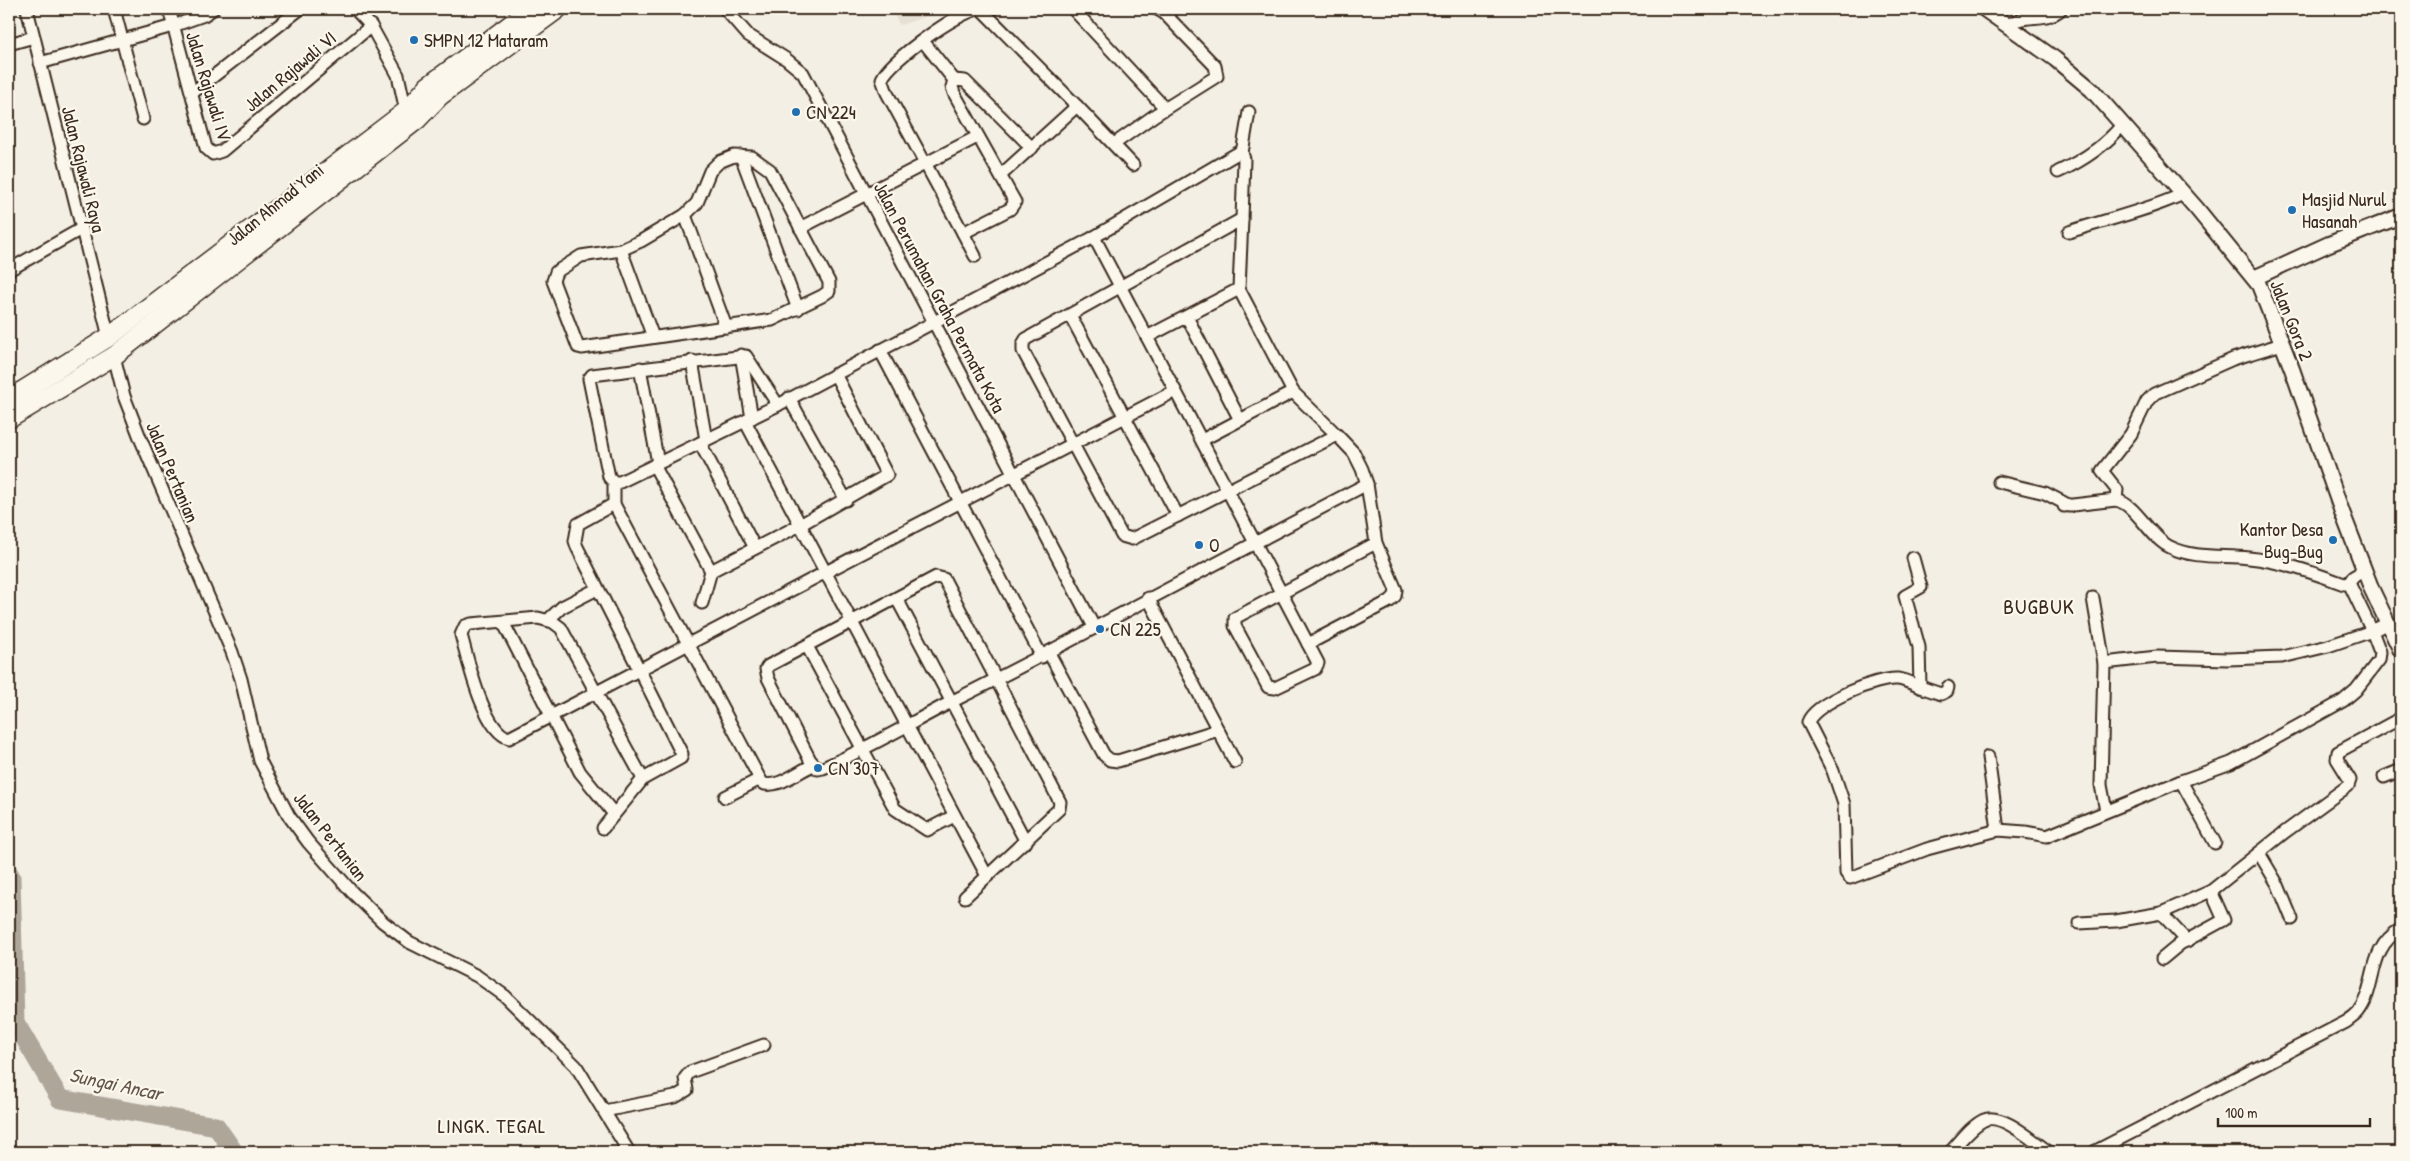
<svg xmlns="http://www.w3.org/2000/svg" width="2410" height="1161" font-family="'Patrick Hand',sans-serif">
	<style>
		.built { fill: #e5dfd4 }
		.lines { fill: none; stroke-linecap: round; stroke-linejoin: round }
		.river { stroke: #afa69a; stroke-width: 19 }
		.minor-casing { stroke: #3b2a1e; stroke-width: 15 }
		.tertiary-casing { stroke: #3b2a1e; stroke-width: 18 }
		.trunk-casing { stroke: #3b2a1e; stroke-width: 21 }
		.minor { stroke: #fbf7ec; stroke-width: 11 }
		.tertiary { stroke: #fbf7ec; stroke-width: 14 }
		.trunk { stroke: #fbf7ec; stroke-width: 18 }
		.poi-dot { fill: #1f6fb2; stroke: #fbf7ec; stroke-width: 2 }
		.labels { text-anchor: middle; stroke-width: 4.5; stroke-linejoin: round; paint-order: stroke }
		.poi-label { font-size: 19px; fill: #3b2a1e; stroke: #fbf7ec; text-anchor: start }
		.street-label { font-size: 19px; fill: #3b2a1e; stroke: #fbf7ec }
		.water-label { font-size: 20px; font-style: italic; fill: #645549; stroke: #fbf7ec }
		.neighbourhood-label { font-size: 20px; letter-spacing: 1px; fill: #3b2a1e; stroke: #fbf7ec }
		.quarter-label { font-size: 21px; letter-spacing: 1px; fill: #3b2a1e; stroke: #fbf7ec }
	</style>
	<rect width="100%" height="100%" fill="#f3efe4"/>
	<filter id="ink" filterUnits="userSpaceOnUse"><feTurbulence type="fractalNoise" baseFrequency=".02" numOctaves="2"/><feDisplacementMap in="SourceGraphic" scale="10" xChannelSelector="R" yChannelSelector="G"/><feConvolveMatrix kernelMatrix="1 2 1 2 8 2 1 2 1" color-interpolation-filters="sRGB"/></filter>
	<g filter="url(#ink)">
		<!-- built -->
		<path class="built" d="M890,9H950L900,25Z"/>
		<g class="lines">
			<!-- river -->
			<path class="river" d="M9,873L11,877L15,1022L60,1099L216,1126L234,1152"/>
			<defs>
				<g id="minor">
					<path d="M27,9L109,337"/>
					<path d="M114,9L143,119"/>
					<path d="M169,9L206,148L213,154L222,151L371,26L355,9"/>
					<path d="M725,9L748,35L786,59L803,73L1094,627"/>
					<path d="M981,9L1077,106L1001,175"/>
					<path d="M1073,9L1165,108"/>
					<path d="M371,26L398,75L406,111"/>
					<path d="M2008,26C2023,12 2046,23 2061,9"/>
					<path d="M923,41L954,80"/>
					<path d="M9,44L34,37"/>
					<path d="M40,63L173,26L204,15L213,9"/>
					<path d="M954,80L952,87L954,93L1015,202L1010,209L963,233L887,93L882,79C890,60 959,11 979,9"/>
					<path d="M954,80L965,81L1032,148"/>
					<path d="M192,93L300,9"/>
					<path d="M1077,106L1133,165"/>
					<path d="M1114,144L1155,115L1217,76L1215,66L1164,13L1157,9"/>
					<path d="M1242,153L1249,112"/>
					<path d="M734,156L752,157L770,170L829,282V291L822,296L772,320L582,348L578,347L553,281L556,272L581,256L621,250L641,241L685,215L697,203L710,171L719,162Z"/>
					<path d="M741,156L798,309"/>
					<path d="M2058,172C2082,161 2105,146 2122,125"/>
					<path d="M685,215L726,327"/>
					<path d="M800,228L977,137"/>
					<path d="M2069,232C2107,219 2147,211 2183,194"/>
					<path d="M963,233L975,256"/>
					<path d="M1094,237C1169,379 1244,520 1318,663L1315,669L1275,688L1268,687L1235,626V618L1376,543"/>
					<path d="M621,250L653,337"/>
					<path d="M9,270L81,229"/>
					<path d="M1239,289L1293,392"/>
					<path d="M1070,315L1178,516"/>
					<path d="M1187,317L1240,420"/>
					<path d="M1147,337L1239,289L1242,219L1026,339L1023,344V351L1122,536L1132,539L1337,435L1293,392L1202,440"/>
					<path d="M2282,344L2233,359L2154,394L2147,401L2131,434L2102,471L2117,490L2116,500C2136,504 2150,538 2170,547C2194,559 2223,555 2249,558C2280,561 2314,573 2344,584L2349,583L2353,577L2365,570"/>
					<path d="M880,350L1042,657"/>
					<path d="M741,355L752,418"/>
					<path d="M114,356L124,396L141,440L232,652L241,679L260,761L289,816L308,842L352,892L383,922L409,942L477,976L505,996L576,1066L629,1152"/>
					<path d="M692,361L706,440"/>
					<path d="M640,368L658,463"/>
					<path d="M789,398L846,500"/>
					<path d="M778,405L746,356L592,375L589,379L609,477L614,482V504L762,783C776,790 799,771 813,765"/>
					<path d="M745,421L987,876"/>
					<path d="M700,443L755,548"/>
					<path d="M654,465L711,571"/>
					<path d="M614,482H620L778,405L1094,237L1238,153H1242L1244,159L1242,219"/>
					<path d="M1999,482L2045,493L2070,506"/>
					<path d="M614,504L578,524L575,541L577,547L682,754L681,758L643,779"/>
					<path d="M2064,506L2116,500"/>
					<path d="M1913,558L1921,587L1905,596L1919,647L1920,687C1913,684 1906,680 1898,679C1877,677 1815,703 1808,722L1833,771L1844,804L1846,873L1850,878L1927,849L1998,830L2025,832L2047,836L2181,781L2231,763L2343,701L2356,690L2379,660L2380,652L2372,631L2328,646L2282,657L2228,659L2157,657L2104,663"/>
					<path d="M2349,583L2372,631L2388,623"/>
					<path d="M2093,598L2104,663L2101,785L2106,811"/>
					<path d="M897,599L1026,842"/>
					<path d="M702,603L711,571L800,525L887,475L835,374"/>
					<path d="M548,620L562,607L597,589"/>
					<path d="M503,622L580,772L614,814"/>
					<path d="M1308,644L1390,601L1395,596L1396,590L1376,543L1367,484L1362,469L1354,453L1337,435"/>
					<path d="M807,646L895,809L927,830L954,816"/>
					<path d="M1049,653L1104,755L1110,760L1118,761L1218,730L1148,598"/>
					<path d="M1920,687L1941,694L1947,691L1948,687"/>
					<path d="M1218,730L1235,762"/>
					<path d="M1988,757L1998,830"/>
					<path d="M2384,777L2401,770"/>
					<path d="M2181,781L2215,843"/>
					<path d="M725,797L760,779"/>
					<path d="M603,828L643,779L561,628L553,622L538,618L471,624L465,626L461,635C468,659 483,731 509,738C731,622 952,505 1175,391"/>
					<path d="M2259,853L2278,885L2292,919"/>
					<path d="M965,897L1059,809L1060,802L944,579L936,577L768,666L766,669L768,678L810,760L818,769L823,768C867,749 909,724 951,702C1091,632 1228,556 1367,484"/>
					<path d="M2161,913L2187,941"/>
					<path d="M2079,923L2116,921L2161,913L2211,891L2285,832L2348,786L2350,780L2337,759L2338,752L2401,718"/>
					<path d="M2162,959L2180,944L2224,920L2211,891"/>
					<path d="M604,1111L675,1097L687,1090L685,1078L690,1072L764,1045"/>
					<path d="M1950,1152C1960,1142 1971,1126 1984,1120C2002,1112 2034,1142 2049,1152"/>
					<path d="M2094,1152L2346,1022C2350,1019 2355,1016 2358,1012C2378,987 2366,949 2401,929"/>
				</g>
				<g id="tertiary">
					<path d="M1984,9L2055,59L2092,90L2197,209L2259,285L2292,369L2342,512L2372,590L2401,651"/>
					<path d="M2254,278L2329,244L2401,216"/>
				</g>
				<g id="trunk">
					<path d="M9,399L109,337L406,111L428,86L531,9"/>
					<path d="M9,419L114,356L417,120L440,96L558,9"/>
				</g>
			</defs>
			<!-- minor casing -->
			<use href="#minor" class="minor-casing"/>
			<!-- tertiary casing -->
			<use href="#tertiary" class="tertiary-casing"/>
			<!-- trunk casing -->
			<use href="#trunk" class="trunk-casing"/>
			<!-- minor -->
			<use href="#minor" class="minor"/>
			<!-- tertiary -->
			<use href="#tertiary" class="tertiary"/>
			<!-- trunk -->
			<use href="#trunk" class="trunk"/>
		</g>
	</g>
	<!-- markers -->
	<g class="poi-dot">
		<circle cx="414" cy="40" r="5"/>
		<circle cx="796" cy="112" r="5"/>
		<circle cx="2292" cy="210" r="5"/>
		<circle cx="2333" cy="540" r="5"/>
		<circle cx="1199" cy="545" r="5"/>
		<circle cx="1100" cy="629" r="5"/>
		<circle cx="818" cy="768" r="5"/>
	</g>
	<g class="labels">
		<!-- poi labels -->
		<g class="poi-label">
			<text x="424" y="47">SMPN 12 Mataram</text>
			<text x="806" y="119">CN 224</text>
			<text x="2302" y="206">Masjid Nurul<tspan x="2302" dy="22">Hasanah</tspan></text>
			<text x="2323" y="536" text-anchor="end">Kantor Desa<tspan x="2323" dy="22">Bug-Bug</tspan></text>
			<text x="1209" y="552">O</text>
			<text x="1110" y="636">CN 225</text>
			<text x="828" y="775">CN 307</text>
		</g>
		<!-- street labels -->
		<g class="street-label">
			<text transform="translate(290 71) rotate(-40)" y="7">Jalan Rajawali VI</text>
			<text transform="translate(209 86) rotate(73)" y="7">Jalan Rajawali IV</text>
			<text transform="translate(84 169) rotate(76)" y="7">Jalan Rajawali Raya</text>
			<text transform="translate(275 204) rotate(-39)" y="7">Jalan Ahmad Yani</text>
			<text transform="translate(940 297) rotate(62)" y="7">Jalan Perumahan Graha Permata Kota</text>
			<text transform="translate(2292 320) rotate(68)" y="7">Jalan Gora 2</text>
			<text transform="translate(173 472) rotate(67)" y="7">Jalan Pertanian</text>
			<text transform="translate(331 836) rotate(52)" y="7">Jalan Pertanian</text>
		</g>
		<!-- water labels -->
		<g class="water-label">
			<text transform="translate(116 1084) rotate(12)" y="7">Sungai Ancar</text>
		</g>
		<!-- neighbourhood labels -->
		<g class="neighbourhood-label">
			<text x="492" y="1133">LINGK. TEGAL</text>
		</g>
		<!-- quarter labels -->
		<g class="quarter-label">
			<text x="2039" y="614">BUGBUK</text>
		</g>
	</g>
	<!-- margin -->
	<rect width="2410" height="1161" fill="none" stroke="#fbf7ec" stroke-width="30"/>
	<rect x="15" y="15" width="2380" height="1131" fill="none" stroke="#3b2a1e" stroke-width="2" filter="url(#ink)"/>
	<!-- scale -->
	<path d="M2218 1118v8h152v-8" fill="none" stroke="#3b2a1e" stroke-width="2.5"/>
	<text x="2225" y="1118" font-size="15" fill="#3b2a1e" stroke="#fbf7ec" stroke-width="4" paint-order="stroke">100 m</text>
</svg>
